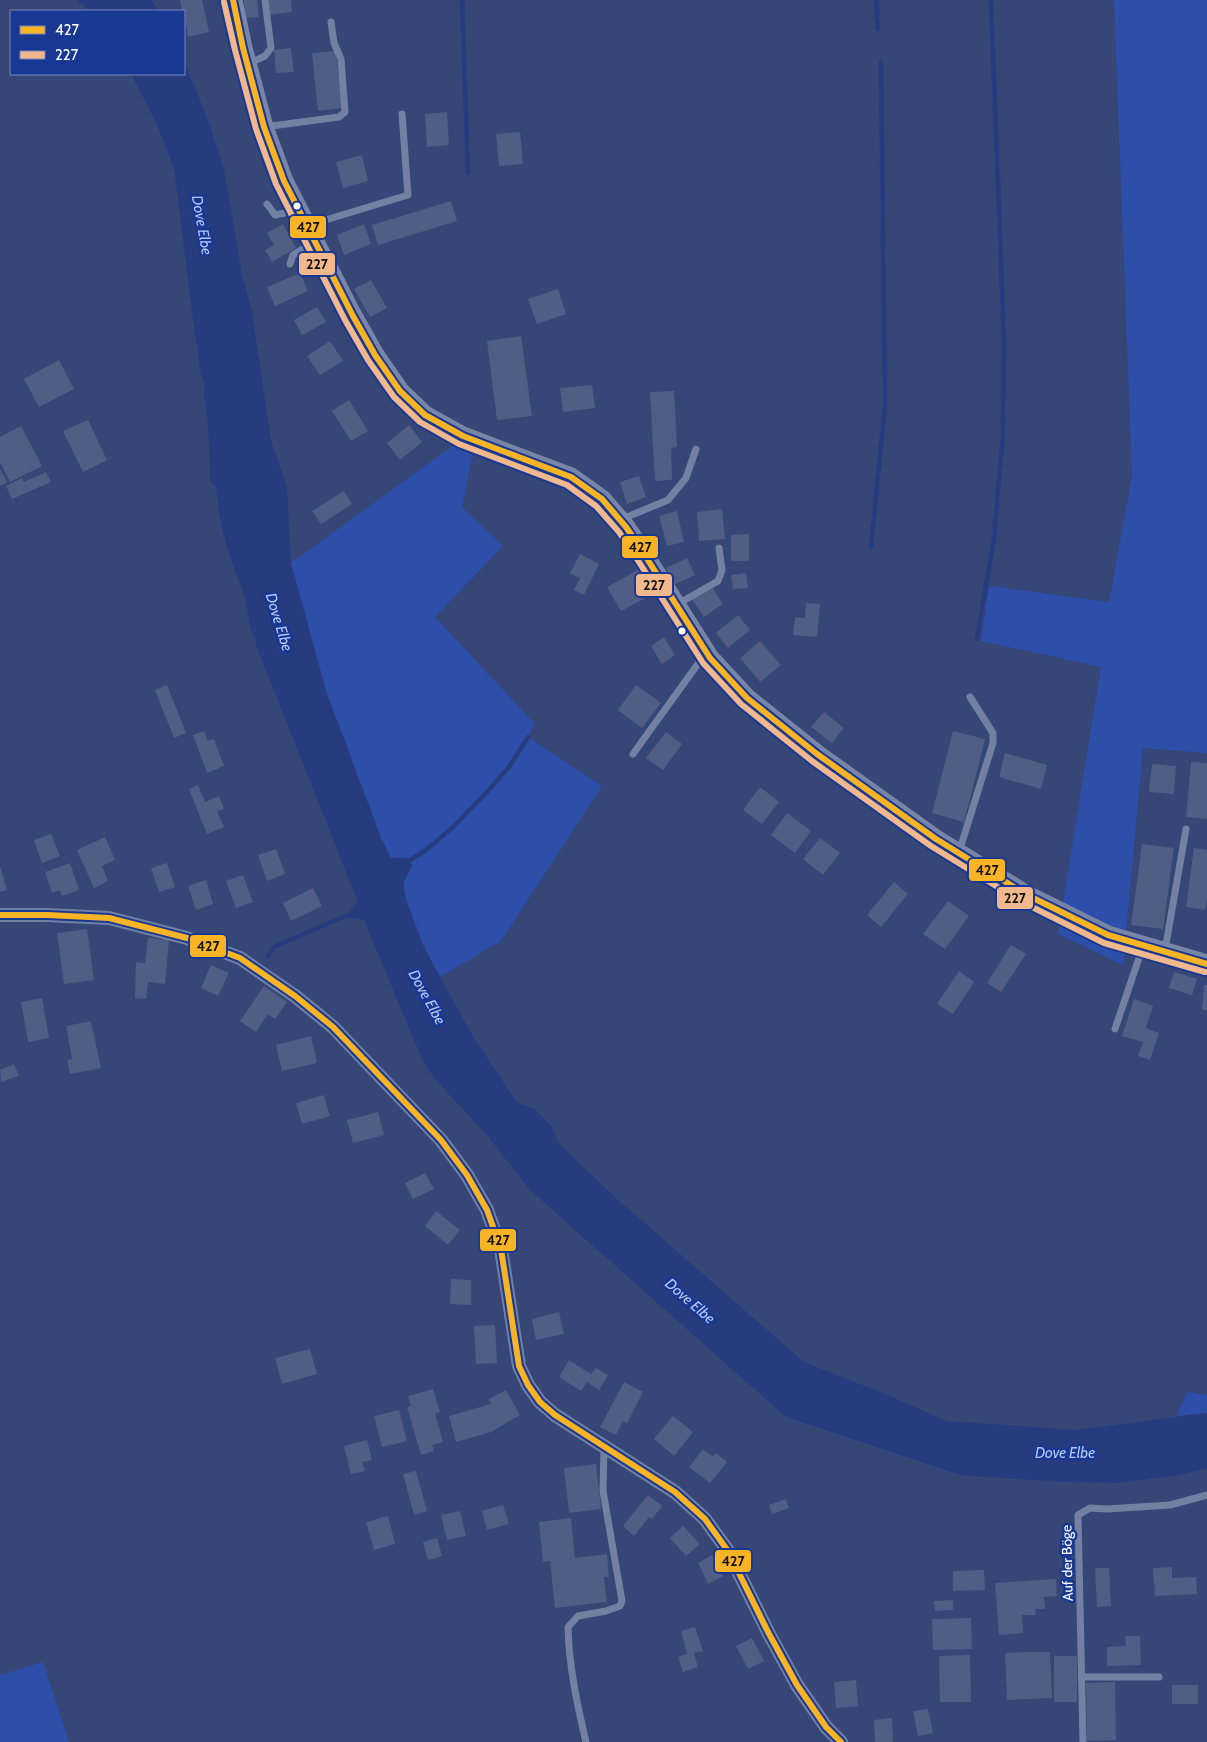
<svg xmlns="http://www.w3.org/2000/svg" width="1207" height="1742" font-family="Cabin,sans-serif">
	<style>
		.green { fill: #2d4fa9 }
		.water { fill: #263c7f }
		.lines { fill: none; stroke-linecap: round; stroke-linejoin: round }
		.stream { stroke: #263c7f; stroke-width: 4.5 }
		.building { fill: #505e85 }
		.lane { stroke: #7280a2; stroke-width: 7 }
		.street { stroke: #7280a2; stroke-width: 14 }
		.secondary { stroke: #7985a6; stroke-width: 19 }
		.bus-1-casing { stroke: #193893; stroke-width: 10 }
		.bus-2-casing { stroke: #193893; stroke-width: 10 }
		.bus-1 { stroke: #f9b426; stroke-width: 6 }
		.bus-2 { stroke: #f1b78d; stroke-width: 6 }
		.bus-dot { fill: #fff; stroke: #193893; stroke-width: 2 }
		.labels { text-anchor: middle; stroke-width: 5; stroke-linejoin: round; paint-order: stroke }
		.street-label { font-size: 14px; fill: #fff; stroke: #193893 }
		.water-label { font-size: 15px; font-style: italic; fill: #b5c7f6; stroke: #193893 }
		.line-badge { stroke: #193893; stroke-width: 2 }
		.pale-badge-label { font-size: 14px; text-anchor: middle; font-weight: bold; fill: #111 }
	</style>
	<rect width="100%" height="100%" fill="#354677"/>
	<!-- green -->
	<g class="green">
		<path d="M1114,0H1207V753L1143,748L1123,965L1058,934L1101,667L981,641L989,586L1109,602L1132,476Z"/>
		<path d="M458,442L474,448L462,507L503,546L435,617L534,723L528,737L602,786L501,941L440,977C427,952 406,914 404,885C403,876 405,866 406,858H391L381,838L326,691L291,563Z"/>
		<path d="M1187,1392L1207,1395V1413L1177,1416Z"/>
		<path d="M43,1662L69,1742H0V1675Z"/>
	</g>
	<!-- water -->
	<g class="water">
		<path d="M77,0H151L159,11H89Z"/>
		<path d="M184,62L207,117L224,169L242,275L252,311L271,441L287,487L291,563L326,691L381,838L391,858H406L412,865L403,884L406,899L424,948L472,1035L517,1103L535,1109L553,1128L559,1144L617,1199L804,1362L890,1396L946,1421L1075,1430L1207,1413V1468L1181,1475L1118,1483L1068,1482L960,1475L786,1417L531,1191L486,1134L434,1078L421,1057L364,920L345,917L358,902L259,653L250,626L245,598L227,548L220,519L216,488L210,480L208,423L204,398L205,384L201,375L194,328L174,168L156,122L131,74H184Z"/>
	</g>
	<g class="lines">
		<!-- stream -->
		<g class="stream">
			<path d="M462,0L468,173"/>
			<path d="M876,0L878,29"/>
			<path d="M871,547L885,405L881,62"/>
			<path d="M977,639L994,539L1003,433L1004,341L991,0"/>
			<path d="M404,864L426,850L452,828L487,792L509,767L528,737"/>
			<path d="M268,956L274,947L350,914"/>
		</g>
	</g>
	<!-- building -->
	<g class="building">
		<path d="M180,0H202L209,32L188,37L184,11H182Z"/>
		<path d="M244,0H257L259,17L245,18Z"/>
		<path d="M266,0H291L292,12L268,15Z"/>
		<path d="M291,48L294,72L276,73L274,50Z"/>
		<path d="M336,51L342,108L318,111L312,53Z"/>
		<path d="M447,112L449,145L427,147L425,114Z"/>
		<path d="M520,132L523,164L499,166L496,134Z"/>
		<path d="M362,155L368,181L343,188L336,162Z"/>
		<path d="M451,201L457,221L378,245L372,225Z"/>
		<path d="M283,224L296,248L272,262L265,250L274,245L267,233Z"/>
		<path d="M364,224L371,244L344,255L337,235Z"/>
		<path d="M300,273L308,291L275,306L267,287Z"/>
		<path d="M371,280L387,308L370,317L354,289Z"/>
		<path d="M558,289L566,314L537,324L528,299Z"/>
		<path d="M317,307L326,322L302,335L294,320Z"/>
		<path d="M521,336L532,416L497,420L487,341Z"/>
		<path d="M330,341L343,361L320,375L307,356Z"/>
		<path d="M59,360L74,389L39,407L24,379Z"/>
		<path d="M592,385L595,408L563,412L560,388Z"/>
		<path d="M674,391L677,447L671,448L672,480L655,481L650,392Z"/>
		<path d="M349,400L368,431L351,441L332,411Z"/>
		<path d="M88,420L107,460L83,472L63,431Z"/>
		<path d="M409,425L422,442L400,460L387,443Z"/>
		<path d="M21,426L42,466L10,482L0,462V437Z"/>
		<path d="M0,469L7,482L0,486Z"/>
		<path d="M46,472L51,482L12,499L6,486L22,478L24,482Z"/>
		<path d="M639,476L646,497L627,504L620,482Z"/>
		<path d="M344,491L352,504L321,524L312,511Z"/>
		<path d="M722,509L725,539L699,541L697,512Z"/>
		<path d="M677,511L684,542L667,546L659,516Z"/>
		<path d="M749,534V561H731V535Z"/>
		<path d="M580,554L599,564L584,595L574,590L580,578L570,573Z"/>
		<path d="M687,558L695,575L674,585L666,568Z"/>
		<path d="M643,567L657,592L621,611L607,587Z"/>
		<path d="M746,573L748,588L733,589L731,575Z"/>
		<path d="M712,587L723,604L704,617L692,599Z"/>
		<path d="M806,603L820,604L817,637L793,635L795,617L805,618Z"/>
		<path d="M738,615L750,630L728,648L716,633Z"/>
		<path d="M664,637L675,655L662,664L651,646Z"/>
		<path d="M760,641L781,665L760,682L740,658Z"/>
		<path d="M167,685L186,733L174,738L155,690Z"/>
		<path d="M636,685L661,703L642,728L618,710Z"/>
		<path d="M824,712L844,728L832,743L811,727Z"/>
		<path d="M204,731L208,741L214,739L224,766L207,773L193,735Z"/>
		<path d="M953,731L985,739L964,822L932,813Z"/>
		<path d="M666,732L682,744L663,770L646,758Z"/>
		<path d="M1005,753L1047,765L1041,789L999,777Z"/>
		<path d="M1191,762L1207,763V819L1186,817Z"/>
		<path d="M1152,764L1176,766L1174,794L1149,792Z"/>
		<path d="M198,785L205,802L219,796L224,809L217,811L224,827L207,834L189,789Z"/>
		<path d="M760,787L779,802L762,824L743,810Z"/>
		<path d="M787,813L811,831L795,853L771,835Z"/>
		<path d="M51,834L60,856L42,863L34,840Z"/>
		<path d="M105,837L115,860L102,866L108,881L94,888L77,850Z"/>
		<path d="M820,838L840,853L823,875L803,859Z"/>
		<path d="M1142,844L1174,848L1163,929L1131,925Z"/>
		<path d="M1194,848L1207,850V898L1205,910L1186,907Z"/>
		<path d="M276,849L285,874L267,881L258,855Z"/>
		<path d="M70,863L79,890L62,896L60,890L52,893L45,872Z"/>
		<path d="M167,863L175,887L159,892L151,868Z"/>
		<path d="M0,866L7,890L0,892Z"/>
		<path d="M243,875L253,902L236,908L226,881Z"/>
		<path d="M206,880L213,904L196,910L188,886Z"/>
		<path d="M894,882L908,894L881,927L867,915Z"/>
		<path d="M313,888L322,906L291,921L283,903Z"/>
		<path d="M948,901L969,916L945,949L923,934Z"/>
		<path d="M87,929L94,980L64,984L57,933Z"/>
		<path d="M148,938L169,940L165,984L148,982L146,999L135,998L136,962L145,963Z"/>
		<path d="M1011,945L1026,954L1001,992L987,983Z"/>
		<path d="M211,965L229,973L218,996L201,988Z"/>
		<path d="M959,971L974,982L953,1014L937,1004Z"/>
		<path d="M1174,972L1197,979L1192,995L1169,988Z"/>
		<path d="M1204,985H1207V1010H1202Z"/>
		<path d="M264,986L287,1002L275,1019L268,1014L256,1032L240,1021Z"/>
		<path d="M42,998L49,1038L28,1042L21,1002Z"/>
		<path d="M1134,999L1153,1006L1146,1028L1159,1033L1150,1060L1138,1056L1143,1042L1122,1036Z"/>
		<path d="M91,1021L101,1068L70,1074L67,1060L72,1059L66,1026Z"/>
		<path d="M311,1036L317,1063L282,1071L276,1045Z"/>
		<path d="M14,1064L19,1076L1,1082L0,1070Z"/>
		<path d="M324,1095L330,1116L302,1124L296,1103Z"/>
		<path d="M378,1112L384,1135L353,1143L347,1120Z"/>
		<path d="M425,1173L434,1189L413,1199L405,1183Z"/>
		<path d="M436,1211L460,1230L448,1245L425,1226Z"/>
		<path d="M451,1279L471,1280V1305L450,1304Z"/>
		<path d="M559,1312L564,1334L536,1340L532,1319Z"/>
		<path d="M495,1325L497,1363L476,1364L474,1326Z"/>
		<path d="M310,1349L317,1374L282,1384L275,1358Z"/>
		<path d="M569,1360L591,1374L596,1368L608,1375L599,1390L587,1382L581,1391L559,1377Z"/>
		<path d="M624,1382L643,1392L627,1423L623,1421L616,1435L600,1427Z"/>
		<path d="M433,1389L440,1412L435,1413L443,1442L432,1445L434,1451L421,1455L407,1407L411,1406L408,1396Z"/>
		<path d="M506,1390L520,1415L491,1432L456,1442L449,1416L491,1404L489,1399Z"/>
		<path d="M399,1410L407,1441L382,1447L374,1416Z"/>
		<path d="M673,1416L693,1432L674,1456L654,1439Z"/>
		<path d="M367,1440L372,1460L362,1462L365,1471L351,1474L344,1446Z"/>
		<path d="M703,1449L713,1457L716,1453L727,1462L710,1483L689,1467Z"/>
		<path d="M596,1464L601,1509L569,1513L564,1468Z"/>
		<path d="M416,1471L427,1511L414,1515L403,1474Z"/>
		<path d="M648,1495L662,1506L652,1519L649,1517L634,1536L623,1526Z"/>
		<path d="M786,1499L789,1508L772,1514L769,1505Z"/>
		<path d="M503,1505L509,1524L487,1530L482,1511Z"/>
		<path d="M460,1511L466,1536L447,1540L441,1515Z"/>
		<path d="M388,1516L395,1544L374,1550L366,1522Z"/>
		<path d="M571,1518L575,1558L607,1554L609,1577H604L607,1602L555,1608L550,1561L543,1562L539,1522Z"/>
		<path d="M683,1526L700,1544L686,1556L670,1538Z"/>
		<path d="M437,1538L442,1556L428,1560L423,1542Z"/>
		<path d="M712,1555L723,1576L708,1584L698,1563Z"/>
		<path d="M1172,1567V1578L1196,1577L1197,1594L1155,1596L1153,1568Z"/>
		<path d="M1095,1568H1109L1111,1606L1097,1607Z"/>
		<path d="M984,1570L985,1590L953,1591V1571Z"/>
		<path d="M1056,1579L1057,1596L1044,1597L1045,1609H1035L1036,1615H1022L1023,1633L999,1635L995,1583Z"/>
		<path d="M953,1600V1610L935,1611L934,1601Z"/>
		<path d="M971,1618L972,1649L933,1650L932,1619Z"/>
		<path d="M695,1627L703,1651L694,1653L698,1667L683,1672L678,1657L687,1654L681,1631Z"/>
		<path d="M1125,1636H1140L1141,1665L1107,1666V1647L1126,1646Z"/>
		<path d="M752,1638L764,1661L748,1669L736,1646Z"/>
		<path d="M1028,1652H1050L1052,1698L1007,1700L1005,1653Z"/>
		<path d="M970,1655L971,1702H940L939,1656Z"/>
		<rect x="1054" y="1656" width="23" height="46"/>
		<path d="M856,1680L858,1706L836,1708L834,1682Z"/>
		<path d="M1115,1682L1116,1740L1087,1741L1086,1683Z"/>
		<rect x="1172" y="1685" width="26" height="19"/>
		<path d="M928,1709L933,1733L918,1736L913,1711Z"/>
		<path d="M892,1718L893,1742H875L874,1720Z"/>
	</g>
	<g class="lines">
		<!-- lane -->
		<g class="lane">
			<path d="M248,64L265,56L271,48L265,0"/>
			<path d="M264,127L339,117L345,112L341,59L334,43L331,22"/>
			<path d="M267,204L275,215L285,213L296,207"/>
			<path d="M309,225L408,195L402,114"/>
			<path d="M290,264L293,255L314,242"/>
			<path d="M622,519L668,500L686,478L696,449"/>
			<path d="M676,605L718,581L722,570L719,548"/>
			<path d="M633,754L705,654"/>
			<path d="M959,852L993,743V733L970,697"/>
			<path d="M1165,950L1186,829"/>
			<path d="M1115,1029L1143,946"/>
			<path d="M1082,1677H1159"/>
			<path d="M586,1742C577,1704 569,1666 568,1627L578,1616L606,1611L620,1606L622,1601L603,1491L604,1447"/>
			<path d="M1083,1742L1078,1515L1090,1508L1107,1509L1170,1505L1207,1495"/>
		</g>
		<!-- street -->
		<path class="street" d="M0,915H47L109,918L187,938L240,958L295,996L333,1027L441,1140L467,1175L487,1210L501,1249L519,1366L528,1385L540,1402L555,1415L675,1492L705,1519L728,1551L768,1632L797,1685L826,1727L841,1742"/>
		<!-- secondary -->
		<path class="secondary" d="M233,0L243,48L264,127L284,181L353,316L375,355L400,391L425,415L463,436L571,477L602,499L626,527L639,546L710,658L747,698L817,754L936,839L1027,895L1108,935L1207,964"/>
		<defs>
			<g id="bus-1">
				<path d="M233,0L243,48L264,127L284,181L353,316L375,355L400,391L425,415L463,436L571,477L602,499L626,527L639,546L710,658L747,698L817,754L936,839L1027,895L1108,935L1207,964"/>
				<path d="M0,915H47L109,918L187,938L240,958L295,996L333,1027L441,1140L467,1175L487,1210L501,1249L519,1366L528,1385L540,1402L555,1415L675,1492L705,1519L728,1551L768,1632L797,1685L826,1727L841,1742"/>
			</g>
			<path id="bus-2" d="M224,2L235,50L256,129L276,184L345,320L368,360L394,397L420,422L459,444L567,485L596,506L619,532L632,551L703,663L741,704L812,761L931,846L1022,902L1104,943L1205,972"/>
		</defs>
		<!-- bus-1 casing -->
		<use href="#bus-1" class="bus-1-casing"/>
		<!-- bus-2 casing -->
		<use href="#bus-2" class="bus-2-casing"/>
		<!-- bus-1 -->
		<use href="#bus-1" class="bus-1"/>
		<!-- bus-2 -->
		<use href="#bus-2" class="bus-2"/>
	</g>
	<!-- markers -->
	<g class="bus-dot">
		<circle cx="297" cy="206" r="4.5"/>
		<circle cx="682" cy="631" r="4.5"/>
	</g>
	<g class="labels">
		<!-- street labels -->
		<g class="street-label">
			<text transform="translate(1067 1563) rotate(-91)" y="5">Auf der Böge</text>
		</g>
		<!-- water labels -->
		<g class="water-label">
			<text transform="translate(202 225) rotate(80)" y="5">Dove Elbe</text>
			<text transform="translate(279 622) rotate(73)" y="5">Dove Elbe</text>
			<text transform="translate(427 997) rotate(61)" y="5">Dove Elbe</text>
			<text transform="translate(690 1301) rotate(41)" y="5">Dove Elbe</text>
			<text x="1065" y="1458">Dove Elbe</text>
		</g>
	</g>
	<g class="line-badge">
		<rect x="289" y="215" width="38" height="24" rx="5" fill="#f9b426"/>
		<rect x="298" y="252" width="38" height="24" rx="5" fill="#f1b78d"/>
		<rect x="621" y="535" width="38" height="24" rx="5" fill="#f9b426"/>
		<rect x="635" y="573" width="38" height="24" rx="5" fill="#f1b78d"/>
		<rect x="968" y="858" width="38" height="24" rx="5" fill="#f9b426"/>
		<rect x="996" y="886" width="38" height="24" rx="5" fill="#f1b78d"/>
		<rect x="189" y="934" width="38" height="24" rx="5" fill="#f9b426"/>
		<rect x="479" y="1228" width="38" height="24" rx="5" fill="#f9b426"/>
		<rect x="714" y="1549" width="38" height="24" rx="5" fill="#f9b426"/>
	</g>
	<g class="pale-badge-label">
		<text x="308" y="232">427</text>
		<text x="317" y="269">227</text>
		<text x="640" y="552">427</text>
		<text x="654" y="590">227</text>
		<text x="987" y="875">427</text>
		<text x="1015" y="903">227</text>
		<text x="208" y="951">427</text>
		<text x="498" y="1245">427</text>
		<text x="733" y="1566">427</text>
	</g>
	<!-- legend -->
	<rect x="10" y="10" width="175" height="65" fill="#193893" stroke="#7588be"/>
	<rect x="20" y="26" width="25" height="8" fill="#f9b426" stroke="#7588be"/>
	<text x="55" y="35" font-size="15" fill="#ffffff">427</text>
	<rect x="20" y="51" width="25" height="8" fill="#f1b78d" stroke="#7588be"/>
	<text x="55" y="60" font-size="15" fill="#ffffff">227</text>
</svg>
